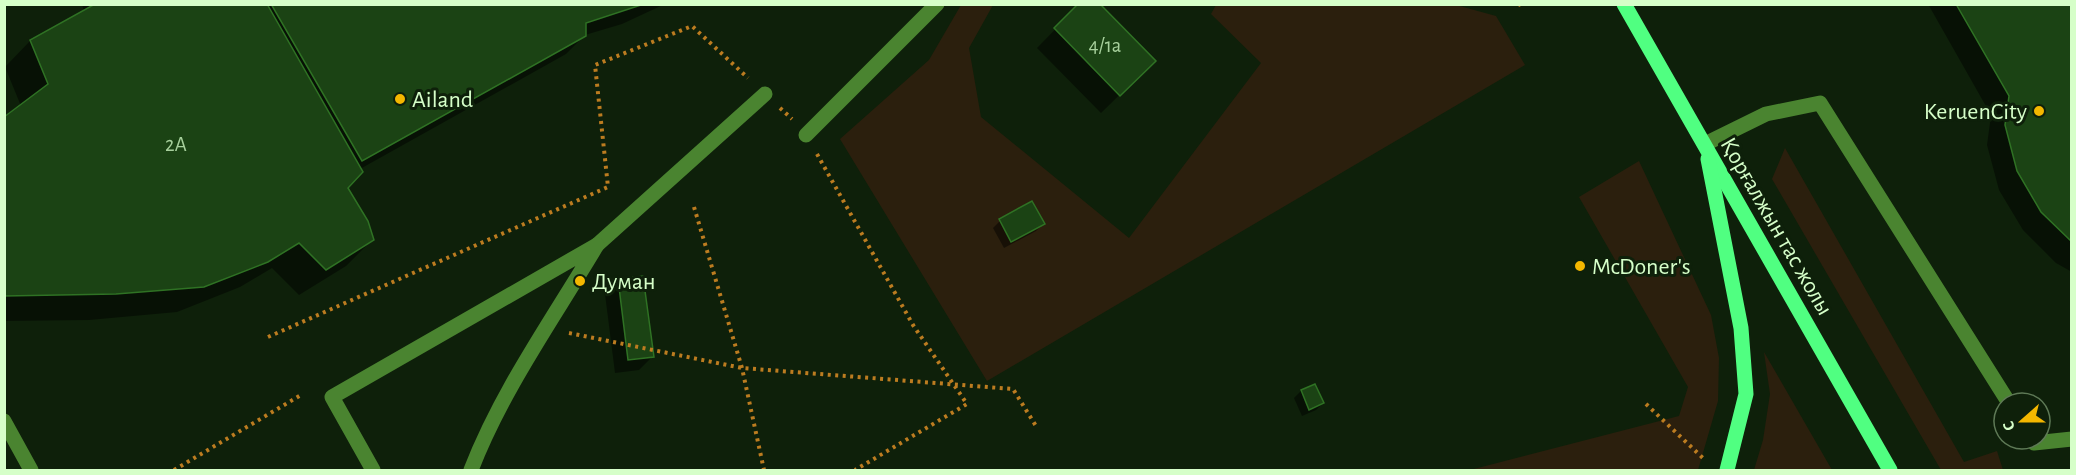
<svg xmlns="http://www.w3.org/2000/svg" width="2076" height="475" font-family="'Alegreya Sans',sans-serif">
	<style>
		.green { fill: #2b1f0d }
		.shadow { fill: #0007 }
		.building { fill: #1b4314; stroke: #2f7224; stroke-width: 1.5 }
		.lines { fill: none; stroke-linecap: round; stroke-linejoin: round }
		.path { stroke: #bc7c20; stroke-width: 4; stroke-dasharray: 3 4.5; stroke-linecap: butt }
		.minor { stroke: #4a8430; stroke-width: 15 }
		.major { stroke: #50ff81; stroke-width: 15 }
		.poi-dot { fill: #f4b700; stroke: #0e200a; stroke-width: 2 }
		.labels { text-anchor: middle; stroke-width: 6; stroke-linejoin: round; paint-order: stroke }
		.number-label { font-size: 21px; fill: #a7d09c }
		.poi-label { font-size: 24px; fill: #d6ffc9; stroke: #0e200a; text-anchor: start }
		.street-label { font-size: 24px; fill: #d6ffc9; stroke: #0e200a }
	</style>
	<rect width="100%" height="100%" fill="#0e200a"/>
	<!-- green -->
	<g class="green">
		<path d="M961,5H993L969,48L981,117L1129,238L1261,63L1211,14L1216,5H1456L1496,16L1525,65L987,381L840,139L929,60Z"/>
		<path d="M1785,148L1964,462L1997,451L2003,470H1941L1772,179Z"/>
		<path d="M1639,161L1711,315L1719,358L1718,401L1698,470H1470L1679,416L1688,387L1579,197Z"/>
		<path d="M1764,352L1832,470H1754L1763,440L1770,394Z"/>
	</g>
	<!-- shadow -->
	<g class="shadow">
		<path d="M82,4H665L622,24L585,35L566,54L360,169L346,187L372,240L346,266L299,295L272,268L240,287L177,312L89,320L4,321V118L21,106L5,67L30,41L84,12Z"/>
		<path d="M1080,4L1154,61L1101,113L1037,48Z"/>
		<path d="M1928,4H2072V272L2056,263L2023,230L1999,190L1987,145L1991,115Z"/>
		<path d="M1031,203L1043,224L1036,231L1004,248L993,228L1000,221Z"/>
		<path d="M619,281L652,357L639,370L615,373L605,294Z"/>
		<path d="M1315,386L1323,403L1316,410L1302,416L1294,398L1301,391Z"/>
	</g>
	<!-- building -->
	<g class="building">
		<path d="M95,4H267L363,172L348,188L368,221L374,240L326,270L299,243L268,262L204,287L116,294L4,296V117L48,84L30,40Z"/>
		<path d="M271,4H644L586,23V36L362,161Z"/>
		<path d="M1078,4H1100L1156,61L1120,96L1054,28Z"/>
		<path d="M1956,4H2072V242L2041,212L2017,171L2005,125L2009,96Z"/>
		<path d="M1032,201L1045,224L1011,242L999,219Z"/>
		<path d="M643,276L654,357L628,360L618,279Z"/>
		<path d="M1315,384L1324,403L1309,410L1301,390Z"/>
	</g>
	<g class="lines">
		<!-- path -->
		<g class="path">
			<path d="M1518,4L1523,6"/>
			<path d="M780,108L792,119"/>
			<path d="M817,154L913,325L967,404L855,470"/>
			<path d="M694,207L742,368L764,470"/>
			<path d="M569,333L742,368L1013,389L1036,426"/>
			<path d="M268,337L608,187L595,65L692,26L748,78"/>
			<path d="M1646,404L1705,460"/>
			<path d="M174,470L301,395"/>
		</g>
		<!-- minor -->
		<g class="minor">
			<path d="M806,135L937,4"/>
			<path d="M1705,144L1766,114L1820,103L2009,403"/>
			<path d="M597,245L765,94"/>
			<path d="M4,421L31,470"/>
			<path d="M2032,439L2034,443L2072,439"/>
			<path d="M373,470L332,397L597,245C553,319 502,390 471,470"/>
		</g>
		<!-- major -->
		<g class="major">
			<path d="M1624,4L1890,470"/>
			<path d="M1708,159L1741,328L1746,394L1727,470"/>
		</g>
	</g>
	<!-- markers -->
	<g class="poi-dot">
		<circle cx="400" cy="99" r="6"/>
		<circle cx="2039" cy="111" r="6"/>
		<circle cx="1580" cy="266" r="6"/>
		<circle cx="580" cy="281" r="6"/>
	</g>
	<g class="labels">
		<!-- number labels -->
		<g class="number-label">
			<text x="1105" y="52">4/1а</text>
			<text x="176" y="151">2А</text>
		</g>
		<!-- poi labels -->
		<g class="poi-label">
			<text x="412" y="107">Ailand</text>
			<text x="2027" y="119" text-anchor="end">KeruenCity</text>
			<text x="1592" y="274">McDoner's</text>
			<text x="592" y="289">Думан</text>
		</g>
		<!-- street labels -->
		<g class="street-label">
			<text transform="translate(1777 226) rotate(60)" y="8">Қорғалжын тас жолы</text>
		</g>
	</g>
	<!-- border -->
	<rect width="2076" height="475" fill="none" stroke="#d6ffc9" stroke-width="12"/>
	<!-- north arrow -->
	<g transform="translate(2022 421) rotate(249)"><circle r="28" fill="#0e200a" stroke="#5e7956" stroke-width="1.5"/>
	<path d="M0-4.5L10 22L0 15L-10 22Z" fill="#f4b700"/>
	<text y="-9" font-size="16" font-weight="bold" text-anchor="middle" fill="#d6ffc9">С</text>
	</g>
</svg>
